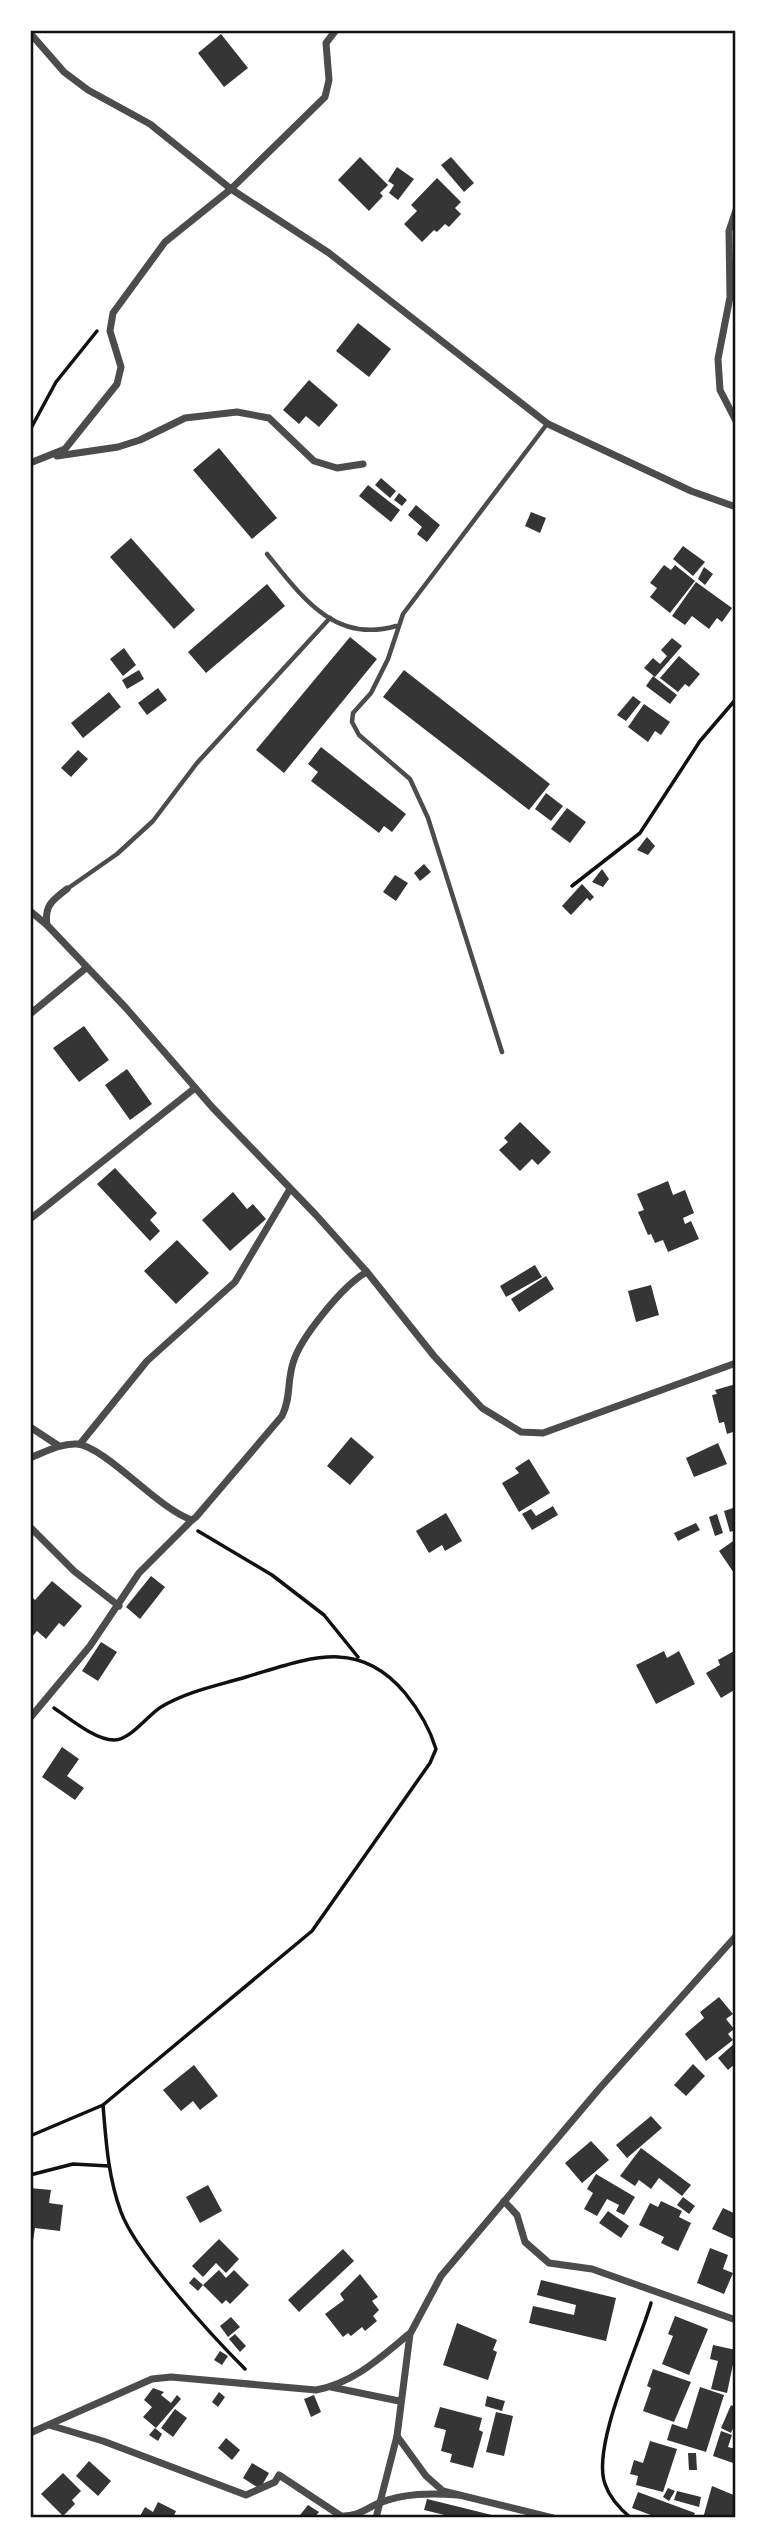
<svg xmlns="http://www.w3.org/2000/svg" width="766" height="2548" font-family="Quicksand,sans-serif">
	<style>
		.building { fill: #353535 }
		.lines { fill: none; stroke-linecap: round; stroke-linejoin: round }
		.path { stroke: #111; stroke-width: 3.5 }
		.service { stroke: #4c4c4c; stroke-width: 4.5 }
		.minor { stroke: #4c4c4c; stroke-width: 7 }
		.neatline { fill: none; stroke: #111; stroke-width: 2.5 }
	</style>
	<rect width="100%" height="100%" fill="#fff"/>
	<!-- building -->
	<g class="building">
		<path d="M221,34L248,68L224,87L198,53Z"/>
		<path d="M360,157L388,185L380,193L383,196L369,211L338,180Z"/>
		<path d="M451,157L474,183L464,192L441,165Z"/>
		<path d="M397,167L414,179L398,200L389,193L394,185L388,181Z"/>
		<path d="M437,178L461,202L455,208L461,214L449,227L445,224L437,232L434,230L422,242L404,224L417,211L411,205Z"/>
		<path d="M358,323L391,349L369,377L336,351Z"/>
		<path d="M309,380L338,405L319,427L306,416L299,424L283,410Z"/>
		<path d="M219,448L277,518L252,539L193,470Z"/>
		<path d="M381,478L396,491L390,498L375,485Z"/>
		<path d="M368,485L400,510L391,522L359,496Z"/>
		<path d="M399,493L407,500L402,506L394,500Z"/>
		<path d="M416,505L440,525L427,542L417,534L422,527L408,515Z"/>
		<path d="M531,512L546,518L540,533L525,526Z"/>
		<path d="M131,538L195,610L174,629L110,557Z"/>
		<path d="M683,546L705,562L693,576L673,559Z"/>
		<path d="M664,565L671,570L675,565L695,581L670,613L650,597L657,588L650,583Z"/>
		<path d="M704,567L713,574L705,585L698,579Z"/>
		<path d="M696,582L732,608L722,622L717,618L709,629L692,616L685,625L672,616Z"/>
		<path d="M267,584L285,606L206,673L188,652Z"/>
		<path d="M350,637L377,659L284,773L256,750Z"/>
		<path d="M672,638L682,646L655,677L644,668L653,658L660,664L667,656L661,650Z"/>
		<path d="M124,648L136,665L123,676L110,659Z"/>
		<path d="M679,656L700,674L689,687L685,684L678,692L660,678Z"/>
		<path d="M139,670L144,679L127,689L122,680Z"/>
		<path d="M404,670L550,784L529,810L383,697Z"/>
		<path d="M653,676L677,695L670,704L646,686Z"/>
		<path d="M158,688L167,700L147,715L138,703Z"/>
		<path d="M109,692L121,707L83,738L71,723Z"/>
		<path d="M633,696L641,702L626,721L617,715Z"/>
		<path d="M644,704L670,722L661,735L655,731L648,742L628,727Z"/>
		<path d="M321,747L406,814L392,832L384,826L379,833L311,781L318,772L308,764Z"/>
		<path d="M78,750L88,759L71,777L61,768Z"/>
		<path d="M546,793L563,806L551,821L535,809Z"/>
		<path d="M567,808L586,822L570,843L551,829Z"/>
		<path d="M647,837L655,846L648,855L637,850Z"/>
		<path d="M424,864L431,872L420,881L414,873Z"/>
		<path d="M602,869L609,879L603,887L592,882Z"/>
		<path d="M395,875L408,883L396,901L383,892Z"/>
		<path d="M582,884L594,897L590,901L587,898L571,915L562,906Z"/>
		<path d="M84,1026L109,1060L79,1082L53,1048Z"/>
		<path d="M127,1069L152,1104L130,1120L105,1085Z"/>
		<path d="M520,1122L551,1152L538,1165L532,1159L520,1171L499,1150L508,1142L504,1138Z"/>
		<path d="M115,1168L157,1213L150,1220L160,1231L150,1241L97,1184Z"/>
		<path d="M668,1181L673,1195L685,1190L694,1213L683,1218L685,1224L691,1221L699,1239L668,1252L663,1240L655,1243L651,1234L648,1235L638,1212L644,1210L637,1194Z"/>
		<path d="M233,1192L247,1209L253,1204L266,1219L230,1251L202,1220Z"/>
		<path d="M177,1240L209,1273L176,1304L144,1271Z"/>
		<path d="M535,1265L542,1277L506,1297L500,1286Z"/>
		<path d="M546,1276L554,1289L519,1312L511,1299Z"/>
		<path d="M651,1285L659,1315L636,1322L628,1291Z"/>
		<path d="M736,1384V1431L727,1434L724,1422L719,1423L712,1395L717,1394L715,1390Z"/>
		<path d="M351,1437L374,1457L350,1485L327,1466Z"/>
		<path d="M718,1443L727,1464L694,1477L686,1458Z"/>
		<path d="M529,1459L550,1493L519,1512L502,1483L519,1473L515,1468Z"/>
		<path d="M553,1506L558,1515L532,1530L522,1514L531,1509L536,1516Z"/>
		<path d="M736,1507V1530L730,1532L724,1511Z"/>
		<path d="M446,1513L462,1541L445,1551L442,1545L429,1553L416,1531Z"/>
		<path d="M717,1514L723,1533L715,1536L709,1517Z"/>
		<path d="M696,1523L700,1530L678,1541L674,1533Z"/>
		<path d="M736,1539V1576L719,1551Z"/>
		<path d="M151,1576L165,1587L140,1619L126,1607Z"/>
		<path d="M52,1581L82,1606L64,1627L59,1623L46,1639L37,1631L30,1639V1595L35,1600Z"/>
		<path d="M101,1642L117,1652L98,1681L82,1671Z"/>
		<path d="M736,1650V1689L721,1698L706,1673L720,1665L718,1660Z"/>
		<path d="M664,1651L667,1658L679,1651L695,1684L656,1704L636,1665Z"/>
		<path d="M62,1747L79,1759L67,1776L84,1788L75,1800L42,1777Z"/>
		<path d="M719,1997L733,2014L726,2019L734,2029L728,2034L733,2040L706,2061L685,2034L704,2018L700,2012Z"/>
		<path d="M736,2042V2063L728,2070L718,2058Z"/>
		<path d="M693,2064L705,2076L686,2096L674,2085Z"/>
		<path d="M194,2065L218,2096L200,2110L193,2101L181,2111L163,2090Z"/>
		<path d="M651,2116L662,2128L627,2158L616,2145Z"/>
		<path d="M591,2141L609,2160L582,2183L565,2163Z"/>
		<path d="M641,2148L691,2185L682,2196L659,2178L651,2189L639,2180L635,2186L620,2176Z"/>
		<path d="M596,2174L635,2197L624,2215L616,2211L619,2205L607,2199L597,2216L584,2209L593,2193L587,2189Z"/>
		<path d="M208,2185L222,2211L200,2223L186,2197Z"/>
		<path d="M30,2188L51,2190L49,2203L63,2205L60,2231L35,2228L32,2247H30Z"/>
		<path d="M683,2197L695,2206L689,2214L677,2205Z"/>
		<path d="M661,2201L682,2211L679,2217L691,2223L678,2251L661,2243L664,2237L639,2225L650,2203L658,2207Z"/>
		<path d="M723,2208L736,2214V2240L712,2229Z"/>
		<path d="M608,2211L629,2226L621,2238L599,2223Z"/>
		<path d="M219,2239L239,2259L226,2273L216,2263L203,2277L192,2266Z"/>
		<path d="M710,2248L728,2255L723,2269L733,2273L724,2294L697,2283Z"/>
		<path d="M343,2249L354,2261L299,2312L288,2300Z"/>
		<path d="M219,2270L226,2278L234,2270L249,2285L230,2304L226,2300L222,2304L203,2285Z"/>
		<path d="M360,2274L378,2297L372,2301L379,2310L373,2316L377,2321L365,2331L362,2327L351,2336L348,2333L343,2337L325,2314L344,2300L340,2294Z"/>
		<path d="M194,2277L203,2285L198,2291L189,2283Z"/>
		<path d="M541,2280L616,2298L606,2341L529,2323L533,2306L574,2315L576,2305L537,2295Z"/>
		<path d="M675,2316L708,2329L689,2375L662,2364L673,2336L668,2334Z"/>
		<path d="M231,2317L240,2327L228,2337L220,2326Z"/>
		<path d="M457,2323L497,2340L493,2350L497,2352L488,2380L443,2365Z"/>
		<path d="M235,2334L246,2346L240,2352L229,2339Z"/>
		<path d="M713,2345L736,2350L727,2393L711,2389L718,2361L710,2359Z"/>
		<path d="M220,2351L228,2356L222,2365L214,2360Z"/>
		<path d="M653,2369L691,2382L674,2422L643,2411L651,2388L647,2386Z"/>
		<path d="M700,2387L724,2395L706,2452L667,2440L672,2424L687,2429Z"/>
		<path d="M153,2388L164,2392L161,2395L171,2403L177,2395L181,2399L156,2428L143,2417L152,2407L144,2400Z"/>
		<path d="M219,2392L225,2397L218,2407L212,2402Z"/>
		<path d="M314,2395L321,2412L311,2417L304,2399Z"/>
		<path d="M487,2396L505,2401L502,2411L485,2406Z"/>
		<path d="M731,2405L736,2408V2421L731,2433L721,2428Z"/>
		<path d="M440,2407L482,2418L479,2430L483,2432L473,2468L450,2462L452,2454L441,2451L446,2430L434,2427Z"/>
		<path d="M175,2409L187,2418L173,2437L161,2428Z"/>
		<path d="M496,2412L513,2416L504,2456L486,2452Z"/>
		<path d="M155,2428L162,2434L158,2441L149,2435Z"/>
		<path d="M721,2431L732,2435L728,2447L736,2449V2464L713,2456Z"/>
		<path d="M226,2438L240,2450L232,2460L218,2448Z"/>
		<path d="M650,2441L677,2449L663,2492L636,2485L638,2476L630,2474L634,2460L643,2463Z"/>
		<path d="M688,2453H696L697,2470H689Z"/>
		<path d="M89,2461L111,2481L98,2496L76,2476Z"/>
		<path d="M252,2463L269,2473L260,2489L243,2478Z"/>
		<path d="M63,2473L81,2491L72,2500L75,2504L63,2516L41,2494Z"/>
		<path d="M712,2486L736,2496V2518H703Z"/>
		<path d="M668,2488L675,2491L669,2501L663,2497Z"/>
		<path d="M677,2491L701,2497L699,2507L674,2500Z"/>
		<path d="M638,2492L695,2513L693,2518H659L632,2508Z"/>
		<path d="M427,2499L496,2516L495,2518H457L424,2510Z"/>
		<path d="M158,2502L176,2511L173,2518H139L145,2507L153,2512Z"/>
		<path d="M308,2505L319,2512L314,2518L300,2515Z"/>
	</g>
	<g class="lines">
		<!-- path -->
		<g class="path">
			<path d="M30,430L56,382L97,331"/>
			<path d="M572,886L640,833L700,741L736,699"/>
			<path d="M198,1531L272,1575L324,1615L358,1657"/>
			<path d="M103,2105C106,2141 108,2177 121,2212C136,2253 212,2336 245,2369"/>
			<path d="M30,2136L103,2105L312,1931L430,1763L436,1749C430,1729 418,1709 405,1693C358,1636 307,1659 246,1677C216,1686 188,1691 161,1707C148,1715 129,1741 114,1740C95,1740 69,1718 54,1708"/>
			<path d="M30,2175L73,2164L109,2166"/>
			<path d="M631,2518C620,2509 610,2499 605,2484C591,2446 639,2345 651,2303"/>
		</g>
		<!-- service -->
		<g class="service">
			<path d="M267,554C302,597 335,644 396,626"/>
			<path d="M67,889L117,854L153,821L197,763L330,618"/>
			<path d="M502,1052L428,818L410,779L359,735L352,722L353,713L371,693L388,659L403,614L547,424"/>
		</g>
		<!-- minor -->
		<g class="minor">
			<path d="M30,33L64,72L88,90L150,124L231,189L329,253L548,424L691,491L736,507"/>
			<path d="M736,210L729,231L730,297L718,359L720,390L736,421"/>
			<path d="M57,456L118,447L140,440L185,418L237,412L269,418L314,461L337,468L363,464"/>
			<path d="M30,463L65,449L117,384L121,367L110,331L113,313L165,242L231,189L325,97L329,80L326,43L336,30"/>
			<path d="M67,889C53,900 44,905 47,925L126,1008L212,1107L316,1215L367,1272L434,1356L482,1408L521,1432L543,1433L736,1363"/>
			<path d="M30,911L47,925"/>
			<path d="M30,1014L86,968"/>
			<path d="M30,1219L195,1088"/>
			<path d="M30,1427L59,1446"/>
			<path d="M80,1444L147,1361L235,1282L290,1189"/>
			<path d="M30,1458C45,1452 61,1443 77,1444C106,1447 158,1509 192,1520L196,1517L282,1416C291,1398 287,1382 293,1363C300,1338 344,1284 367,1272"/>
			<path d="M30,1527L74,1571L119,1606"/>
			<path d="M30,1718L90,1646L139,1573L192,1520"/>
			<path d="M504,2201L517,2215L525,2242L549,2263L592,2269L736,2320"/>
			<path d="M331,2387L399,2401"/>
			<path d="M49,2425L103,2441L246,2495L275,2482L279,2475L341,2516C357,2517 365,2509 379,2503C405,2493 430,2493 458,2495"/>
			<path d="M30,2433L152,2379L171,2377L316,2390C354,2383 381,2357 409,2334"/>
			<path d="M397,2436L426,2476L443,2491L553,2518"/>
			<path d="M376,2518L397,2436L410,2334L441,2276L599,2089L736,1936"/>
		</g>
	</g>
	<!-- border -->
	<rect width="766" height="2548" fill="none" stroke="#ffffff" stroke-width="63"/>
	<rect x="32" y="32" width="702" height="2484" class="neatline"/>
</svg>
